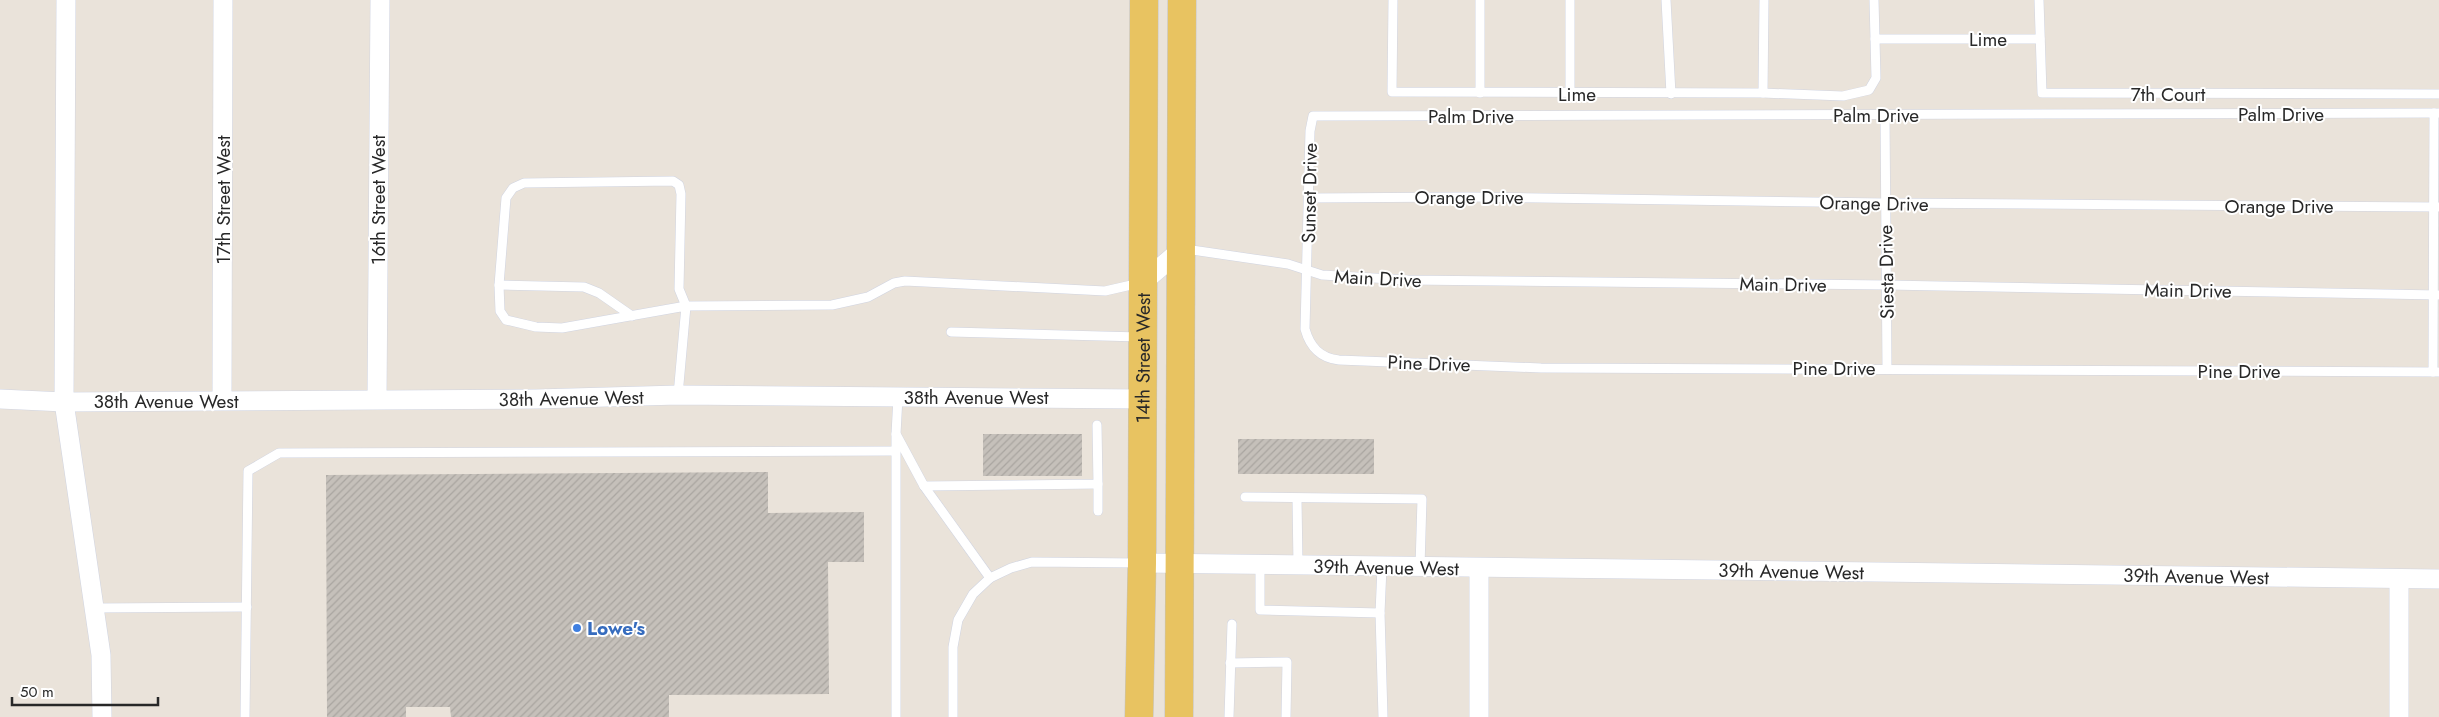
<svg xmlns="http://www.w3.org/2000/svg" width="2439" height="717" font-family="Jost,sans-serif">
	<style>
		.building { fill: url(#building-hatch) }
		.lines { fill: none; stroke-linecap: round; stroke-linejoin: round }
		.lane-casing { stroke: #d0d4e1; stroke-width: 10 }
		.street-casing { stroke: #d0d4e1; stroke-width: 20 }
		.primary-casing { stroke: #c3c3c3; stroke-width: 29 }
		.lane { stroke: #fff; stroke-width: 9 }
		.street { stroke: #fff; stroke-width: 19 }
		.primary { stroke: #e8c361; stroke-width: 28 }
		.shop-dot { fill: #3f7fe0; stroke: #fff; stroke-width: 2 }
		.labels { text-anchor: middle; stroke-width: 4; stroke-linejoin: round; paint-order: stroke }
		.street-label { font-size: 19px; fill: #282828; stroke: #fff }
		.shop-label { font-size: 19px; font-weight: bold; fill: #366cbe; stroke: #fff; text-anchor: start }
	</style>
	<defs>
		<pattern id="building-hatch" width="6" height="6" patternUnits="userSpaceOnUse" patternTransform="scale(1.25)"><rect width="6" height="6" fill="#c5c0ba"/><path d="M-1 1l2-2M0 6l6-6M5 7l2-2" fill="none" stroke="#a9a5a0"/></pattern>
	</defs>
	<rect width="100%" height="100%" fill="#eae3da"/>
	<!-- building -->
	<g class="building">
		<rect x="983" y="434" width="99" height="42"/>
		<rect x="1238" y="439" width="136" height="35"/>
		<path d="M768,472V513L864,512V562H828L829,694L669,695V717H451L450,707H406V717H327L326,475Z"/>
	</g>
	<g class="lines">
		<defs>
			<g id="lane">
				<path d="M1393,0L1392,92L1763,93L1843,96L1869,90L1876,78L1874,0"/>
				<path d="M1570,0V94"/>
				<path d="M1666,0L1671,94"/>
				<path d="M2039,0L2042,93L2439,94"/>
				<path d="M1875,39H2040"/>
				<path d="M1480,93V0"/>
				<path d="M1763,93L1764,0"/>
				<path d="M2439,113L1313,116L1310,131L1305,329C1310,347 1320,358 1339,360L1541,368L2439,372"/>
				<path d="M1885,115L1887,369"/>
				<path d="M1309,198L1468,197L1885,203L2439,207"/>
				<path d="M1185,249L1288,264L1322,275L1408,280L1887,285L2439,295"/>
				<path d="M499,285L584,287L599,293L632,316"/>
				<path d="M951,332L1140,337"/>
				<path d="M2433,372L2434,113"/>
				<path d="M678,395L686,306L679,289L681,194L679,185L673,181L524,183L513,188L506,198L499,285L500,311L506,320L536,327L562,328L686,306L832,305L868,297L894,283L905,281L1105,291L1140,283"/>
				<path d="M898,397L896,434L924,486L990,578"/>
				<path d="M896,434V717"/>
				<path d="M1098,484V511"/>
				<path d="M924,486L1098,484L1097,425"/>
				<path d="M1245,497L1422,499L1420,567"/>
				<path d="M1297,499L1298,565"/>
				<path d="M1260,565V610L1380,613L1382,567"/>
				<path d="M94,608L247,607"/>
				<path d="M1380,613L1383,717"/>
				<path d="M1230,663L1287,662L1286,717"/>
				<path d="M245,717L248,471L279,453L896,451"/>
				<path d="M953,717V647L958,620L973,594L990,578L1011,568L1032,562L1139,563"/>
				<path d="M1229,717L1232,624"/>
			</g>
			<g id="street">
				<path d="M66,0L64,402L101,655L102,717"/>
				<path d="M1142,283L1182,249"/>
				<path d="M0,399L64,402L536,399L678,395L1143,399"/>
				<path d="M377,399L380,0"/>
				<path d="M222,400L223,0"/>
				<path d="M1142,563L2439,579"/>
				<path d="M1479,568V717"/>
				<path d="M2399,717V579"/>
			</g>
			<g id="primary">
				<path id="s1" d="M1139,717L1142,563L1144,0"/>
				<path d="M1179,717L1182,0"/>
			</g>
		</defs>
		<!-- lane casing -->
		<use href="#lane" class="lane-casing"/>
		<!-- street casing -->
		<use href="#street" class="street-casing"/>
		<!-- primary casing -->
		<use href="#primary" class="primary-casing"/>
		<!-- lane -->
		<use href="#lane" class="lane"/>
		<!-- street -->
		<use href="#street" class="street"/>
		<!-- primary -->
		<use href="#primary" class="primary"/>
	</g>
	<!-- markers -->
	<circle class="shop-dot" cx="577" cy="628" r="5"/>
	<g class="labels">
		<!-- street labels -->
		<g class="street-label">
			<text x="1988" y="46">Lime</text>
			<text x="1577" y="101">Lime</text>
			<text x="2168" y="101">7th Court</text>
			<text x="2281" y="121">Palm Drive</text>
			<text x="1876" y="122">Palm Drive</text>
			<text x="1471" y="123">Palm Drive</text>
			<text transform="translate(1309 193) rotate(-89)" y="7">Sunset Drive</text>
			<text x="1469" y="204">Orange Drive</text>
			<text transform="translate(223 200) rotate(-90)" y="7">17th Street West</text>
			<text transform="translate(378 200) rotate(-90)" y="7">16th Street West</text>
			<text transform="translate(1874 203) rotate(1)" y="7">Orange Drive</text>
			<text x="2279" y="213">Orange Drive</text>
			<text transform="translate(1886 272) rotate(-91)" y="7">Siesta Drive</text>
			<text transform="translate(1378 278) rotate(3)" y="7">Main Drive</text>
			<text transform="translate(1783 284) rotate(1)" y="7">Main Drive</text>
			<text transform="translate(2188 290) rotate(1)" y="7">Main Drive</text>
			<text dy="7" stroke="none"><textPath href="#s1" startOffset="359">14th Street West</textPath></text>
			<text transform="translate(1429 363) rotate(2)" y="7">Pine Drive</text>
			<text x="1834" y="375">Pine Drive</text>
			<text x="2239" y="378">Pine Drive</text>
			<text x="976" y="404">38th Avenue West</text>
			<text transform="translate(571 398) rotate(-1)" y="7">38th Avenue West</text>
			<text x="166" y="408">38th Avenue West</text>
			<text transform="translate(1386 567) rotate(1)" y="7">39th Avenue West</text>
			<text transform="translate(1791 571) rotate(1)" y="7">39th Avenue West</text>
			<text transform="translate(2196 576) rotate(1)" y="7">39th Avenue West</text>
		</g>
		<!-- shop labels -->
		<g class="shop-label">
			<text x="587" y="635">Lowe's</text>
		</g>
	</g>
	<!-- scale -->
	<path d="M12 697v8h146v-8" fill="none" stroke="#282828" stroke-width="2.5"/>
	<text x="20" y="697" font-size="15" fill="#282828" stroke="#ffffff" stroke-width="4" paint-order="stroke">50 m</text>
</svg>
